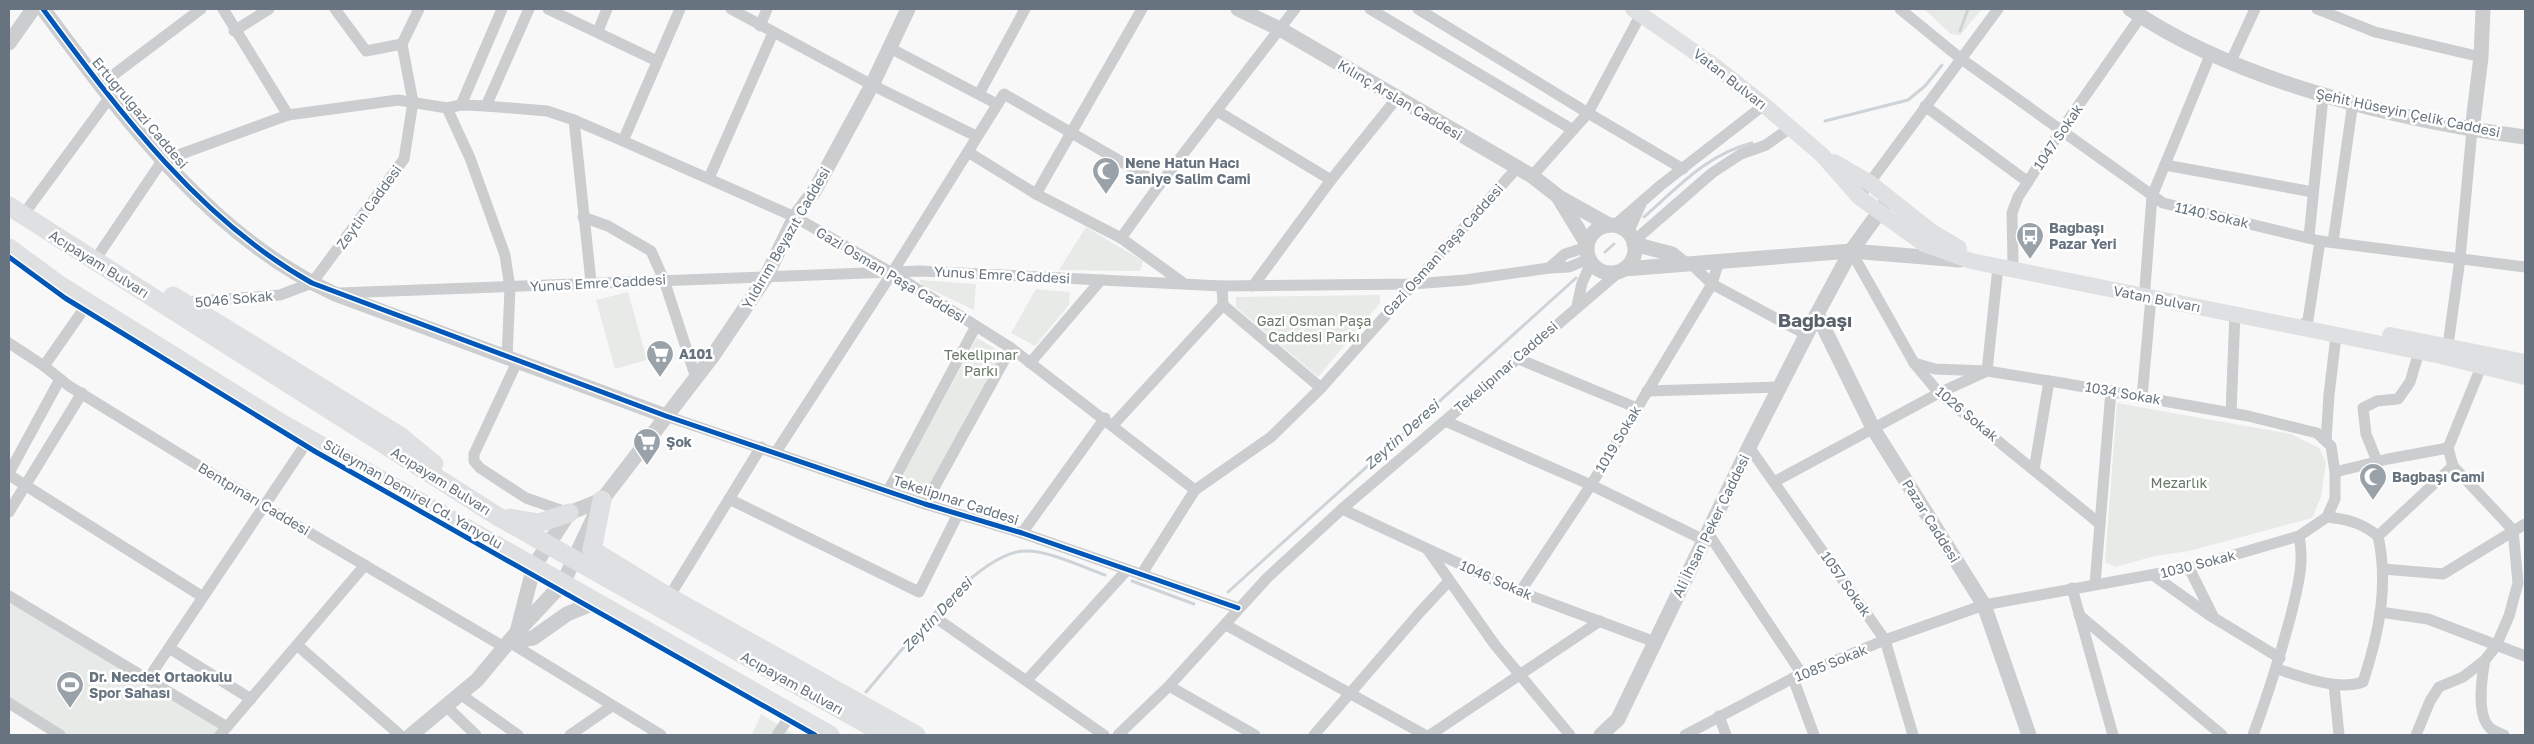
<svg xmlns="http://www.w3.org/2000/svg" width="2534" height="744" font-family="'Golos Text',sans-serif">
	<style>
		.built { fill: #e8eaea }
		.green { fill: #e7eae6 }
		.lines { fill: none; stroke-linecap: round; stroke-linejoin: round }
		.stream { stroke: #cdd3d6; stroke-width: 3 }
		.minor { stroke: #cbcdce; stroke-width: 11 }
		.tertiary { stroke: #cbcdce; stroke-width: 15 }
		.secondary { stroke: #dfe0e1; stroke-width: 16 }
		.primary { stroke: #dfe0e1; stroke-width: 19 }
		.cycleway-casing { stroke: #fff; stroke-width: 8 }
		.cycleway { stroke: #0057b8; stroke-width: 5 }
		.labels { text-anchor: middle; stroke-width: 5; stroke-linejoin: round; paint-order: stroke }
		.street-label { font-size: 14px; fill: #67747f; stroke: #fff }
		.poi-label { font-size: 14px; font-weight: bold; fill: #67747f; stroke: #fff; text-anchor: start }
		.park-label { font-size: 14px; fill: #687866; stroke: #fff }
		.water-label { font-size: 15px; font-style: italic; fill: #68787f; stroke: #fff }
		.district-label { font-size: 19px; font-weight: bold; fill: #59626b; stroke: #fff }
	</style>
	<rect width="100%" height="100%" fill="#f8f8f8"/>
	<!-- built -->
	<path class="built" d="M14,599L118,662L78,735L9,703V608Z"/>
	<!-- green -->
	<g class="green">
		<path d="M1924,9H1982L1960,35L1951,34Z"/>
		<path d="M1086,227L1143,261L1140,271L1059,270Z"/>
		<path d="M919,280L976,284L974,310L922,285Z"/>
		<path d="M1036,289L1070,292L1069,305L1035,346L1011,333Z"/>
		<path d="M628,292L647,360L615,369L596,300Z"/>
		<path d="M1380,295V303L1318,377L1236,307V297Z"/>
		<path d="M977,338L1004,354L928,488L917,494L902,487V476Z"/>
		<path d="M2117,403L2291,434L2319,448L2326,463L2321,497L2312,518L2189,551L2155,556L2115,567L2105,562Z"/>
		<path d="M116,666L219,728L214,735H64L41,723L64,674L100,695Z"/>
		<path d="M761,714L794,735H752Z"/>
	</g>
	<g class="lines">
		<!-- stream -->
		<g class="stream">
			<path d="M1960,31L1968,9"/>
			<path d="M1825,121L1908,100L1925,86L1942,65"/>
			<path d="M1644,217C1677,188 1707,154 1752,143"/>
			<path d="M1605,252L1614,244"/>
			<path d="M1132,581L1194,604"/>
			<path d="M1228,592L1576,278"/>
			<path d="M866,692C898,655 976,552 1025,551C1048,550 1082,567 1105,575"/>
		</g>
		<!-- minor -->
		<g class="minor">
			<path d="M223,9L288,115"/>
			<path d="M335,9L366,51L402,44"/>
			<path d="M548,9L657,61"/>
			<path d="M731,9L872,85L976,136"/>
			<path d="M1370,9L1573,130"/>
			<path d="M1418,9L1588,113L1683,169"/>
			<path d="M1900,9L1960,58L2163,203L2320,241L2525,267"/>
			<path d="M2317,9L2375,32L2481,57"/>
			<path d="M760,26L767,9"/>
			<path d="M234,31L269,9"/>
			<path d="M598,31L607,9"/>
			<path d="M890,48L997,104"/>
			<path d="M2231,61L2255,9"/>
			<path d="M100,85L201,9"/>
			<path d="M979,94L1025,9"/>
			<path d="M461,105L502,9"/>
			<path d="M486,106L529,9"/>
			<path d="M1925,106L2028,182"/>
			<path d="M447,108L470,158L505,255L510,288L507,358"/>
			<path d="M1217,111L1331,180"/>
			<path d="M574,120L591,282"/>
			<path d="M623,141L680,9"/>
			<path d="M968,152L1036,194L1121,238L1182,282"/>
			<path d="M2165,165L2313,192"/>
			<path d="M1532,176L1588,113L1641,14"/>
			<path d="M709,178L773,33"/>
			<path d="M1036,194L1142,9"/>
			<path d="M1859,197L1998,9"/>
			<path d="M29,207L110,97"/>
			<path d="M583,217L608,226L651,251L664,280L696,378"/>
			<path d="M1615,225L1661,185L1764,105"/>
			<path d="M1628,233L1641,204"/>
			<path d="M2309,237L2323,97"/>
			<path d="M1121,238L1160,184L1295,9"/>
			<path d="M1634,241L1712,173L1741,154L1766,145L1790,128"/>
			<path d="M2333,242L2353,102"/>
			<path d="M1851,251L1914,363L1939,393L2100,524"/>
			<path d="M99,254L162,161L288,115L398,100L447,108L461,105L486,106L547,111L574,120L623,141L795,217L892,273L1011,348L1195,490"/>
			<path d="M1690,263L1712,284L1807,335"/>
			<path d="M1549,268L1565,254L1587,247"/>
			<path d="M2010,269L2013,262L2012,213L2018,197L2062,129L2141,16"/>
			<path d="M1253,286L1331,180L1397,98"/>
			<path d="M339,293L920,271L1222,286L1413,284L1465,280L1549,268L1569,267L1589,259"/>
			<path d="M2142,296L2145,288L2152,196L2211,53"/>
			<path d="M186,302L280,295L312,283L404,159L413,102L402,44L419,9"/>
			<path d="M1223,305L1321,388"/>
			<path d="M1577,306L1582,283L1591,263"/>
			<path d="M2299,329L2308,320L2320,241"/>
			<path d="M9,343L44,366L69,386L264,506L504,647"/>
			<path d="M2445,351L2448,345L2460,259L2472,130"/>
			<path d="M1516,358L1637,408"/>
			<path d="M517,362L474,454V461L480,468L526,498L569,513"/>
			<path d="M1030,363L1101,280"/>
			<path d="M44,366L88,303"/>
			<path d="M1987,371L1998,267"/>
			<path d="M1647,391L1781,387"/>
			<path d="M2142,397L2151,298"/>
			<path d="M2231,413L2235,313"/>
			<path d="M666,416L925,504L1022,533L1238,608"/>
			<path d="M1445,421L1591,485L1704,540"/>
			<path d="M1113,425L1223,305L1222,286"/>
			<path d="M2326,441L2329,395L2336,336"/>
			<path d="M1749,447L1885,640L1913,735"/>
			<path d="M776,452L892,273L1004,94L1160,184"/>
			<path d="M2377,461L2366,434L2363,408L2377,401L2398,399L2410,382L2419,352"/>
			<path d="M2034,470L2049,381"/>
			<path d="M2335,472L2388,459L2448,448"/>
			<path d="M9,473L60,379"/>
			<path d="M9,475L203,597"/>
			<path d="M1774,482L1939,393L1985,372"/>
			<path d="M888,491L976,326"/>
			<path d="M729,499L919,592L958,514"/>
			<path d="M925,504L1011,348"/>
			<path d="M1342,509L1520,592L1655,642"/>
			<path d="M9,512L82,393"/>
			<path d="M1022,533L1105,418"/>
			<path d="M1708,533L1802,674"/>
			<path d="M2378,536L2453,466"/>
			<path d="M1428,550L1495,645L1570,735"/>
			<path d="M2189,568L2214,618L2280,658"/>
			<path d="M2383,569L2443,574L2525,524"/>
			<path d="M1141,575L1195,490L1271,437L1321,388L1516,169"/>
			<path d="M2153,575L2212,617"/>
			<path d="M2095,584L2111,391"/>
			<path d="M2072,588L2113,735"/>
			<path d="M1520,592L1591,485L1712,284L1719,261"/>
			<path d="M9,596L227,727"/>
			<path d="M669,597L761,447"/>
			<path d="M2380,612L2428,619L2525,656"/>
			<path d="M2079,615L2222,735"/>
			<path d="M936,618L1104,735"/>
			<path d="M1226,625L1425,735"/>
			<path d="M509,642L661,735"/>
			<path d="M297,645L400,735"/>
			<path d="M169,648L251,699"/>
			<path d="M2485,660C2482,676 2476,715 2490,728C2493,731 2500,733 2504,735"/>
			<path d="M2277,669C2304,677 2336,691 2363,682C2379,633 2389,586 2378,536C2362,523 2347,519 2327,517"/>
			<path d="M1793,678L1814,735"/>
			<path d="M148,679L309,439"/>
			<path d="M1027,680L1127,570"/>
			<path d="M2334,685L2339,735"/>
			<path d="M1169,686L1255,735"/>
			<path d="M460,694L518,735"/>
			<path d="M9,703L60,735"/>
			<path d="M446,706L476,735"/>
			<path d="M1719,716L1726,735"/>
			<path d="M220,735L365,565"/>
			<path d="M570,735L612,706"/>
			<path d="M777,735L792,713"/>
			<path d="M1118,735L1169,686L1267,578L1342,509L1619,272"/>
			<path d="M1314,735L1421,611L1449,581"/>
			<path d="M1430,735L1600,621"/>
			<path d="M1685,735L1793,678L1885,640L1984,605L2189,568L2299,536L2327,517L2335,499V472L2331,446L2317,433L2248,416L2062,383L1987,371L1935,369L1914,363"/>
			<path d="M2253,735C2268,695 2280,656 2291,615C2297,589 2305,564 2299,536"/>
			<path d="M2416,735L2430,701L2439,687L2463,677L2485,660L2496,646L2509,616L2518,583L2513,530L2453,466L2448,448L2481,367"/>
		</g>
		<!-- tertiary -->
		<g class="tertiary">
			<path d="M43,9C123,116 209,236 335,294L666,416"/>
			<path d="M1238,9L1280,29L1532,176L1559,197L1609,225"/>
			<path d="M2130,9C2237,82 2398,120 2525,137"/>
			<path d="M9,43L33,9"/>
			<path d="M2472,130L2481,57L2483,9"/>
			<path d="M1559,198L1587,244"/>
			<circle cx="1611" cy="249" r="24"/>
			<path d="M1634,244L1672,254L1683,263"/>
			<path d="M1624,269L1851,251L1960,260"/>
			<path d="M1817,314L1874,430L1984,605L2029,735"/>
			<path d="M518,628L534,566L569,513L602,500"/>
			<path d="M509,642L533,638L567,614L596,602"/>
			<path d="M411,735L477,680L517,632L563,583L602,500L712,357L766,277L795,217L815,190L872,85L908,9"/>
			<path d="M1601,735L1618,719L1749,447L1817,314L1851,251L1886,203"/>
		</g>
		<!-- secondary -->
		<g class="secondary">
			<path d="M1633,9L1716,67L1764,105L1822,155L1859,197L1924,244L1971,261L2441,356L2525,377"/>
			<path d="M1834,162L1870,183L1932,232L1959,248"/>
			<path d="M2390,335L2525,362"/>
		</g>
		<!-- primary -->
		<g class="primary">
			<path d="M9,206L497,516L886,735"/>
			<path d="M9,248L58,284L281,423L830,735"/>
			<path d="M173,296L400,436L434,464"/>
			<path d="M510,518L539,523L569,513"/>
			<path d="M592,550L669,597L916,735"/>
			<path d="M597,561L592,550L602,500"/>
		</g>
		<defs>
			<g id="cycleway">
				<path d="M43,9C119,111 199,220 312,283L666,416L925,504L1022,533L1238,608"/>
				<path d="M9,257L65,298L316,452L815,735"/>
			</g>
		</defs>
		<!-- cycleway casing -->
		<use href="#cycleway" class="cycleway-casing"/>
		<!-- cycleway -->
		<use href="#cycleway" class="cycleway"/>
	</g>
	<!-- icons -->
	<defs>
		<symbol id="mosque-pin" viewBox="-11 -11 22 30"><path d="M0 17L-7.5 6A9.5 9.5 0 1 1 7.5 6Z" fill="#9aa2a9" stroke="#fff"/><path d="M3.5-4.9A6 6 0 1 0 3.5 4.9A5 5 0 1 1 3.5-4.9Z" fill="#fff"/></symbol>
		<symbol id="bus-pin" viewBox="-11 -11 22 30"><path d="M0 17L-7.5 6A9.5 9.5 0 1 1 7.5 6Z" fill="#9aa2a9" stroke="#fff"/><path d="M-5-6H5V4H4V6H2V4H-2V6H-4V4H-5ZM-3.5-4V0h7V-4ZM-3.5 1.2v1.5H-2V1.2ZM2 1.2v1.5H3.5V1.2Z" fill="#fff"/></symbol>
		<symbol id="supermarket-pin" viewBox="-11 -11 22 30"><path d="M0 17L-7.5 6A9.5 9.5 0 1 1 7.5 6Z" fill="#9aa2a9" stroke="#fff"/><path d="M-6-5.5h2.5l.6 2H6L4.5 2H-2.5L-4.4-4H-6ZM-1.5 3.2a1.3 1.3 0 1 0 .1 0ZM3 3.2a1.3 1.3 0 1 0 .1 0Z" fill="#fff"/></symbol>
		<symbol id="stadium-pin" viewBox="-11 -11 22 30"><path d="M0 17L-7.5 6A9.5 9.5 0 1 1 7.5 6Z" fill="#9aa2a9" stroke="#fff"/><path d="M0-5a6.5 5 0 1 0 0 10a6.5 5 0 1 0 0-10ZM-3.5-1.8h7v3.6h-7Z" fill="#fff"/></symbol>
	</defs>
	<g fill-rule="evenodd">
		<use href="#mosque-pin" x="1090" y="155" width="32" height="43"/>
		<use href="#bus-pin" x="2014" y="220" width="32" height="43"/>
		<use href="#supermarket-pin" x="644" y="338" width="32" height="43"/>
		<use href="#supermarket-pin" x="631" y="426" width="32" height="43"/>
		<use href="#mosque-pin" x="2357" y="461" width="32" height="43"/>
		<use href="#stadium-pin" x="54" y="669" width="32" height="43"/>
	</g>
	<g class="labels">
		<!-- street labels -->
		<g class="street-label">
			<text transform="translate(1730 79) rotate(38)" y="5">Vatan Bulvarı</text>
			<text transform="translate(1400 100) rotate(31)" y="5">Kılınç Arslan Caddesi</text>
			<text transform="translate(140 113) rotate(50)" y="5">Ertuğrulgazi Caddesi</text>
			<text transform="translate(2408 113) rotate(12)" y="5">Şehit Hüseyin Çelik Caddesi</text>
			<text transform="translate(2058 137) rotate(-56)" y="5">1047 Sokak</text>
			<text transform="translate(369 207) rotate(-54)" y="5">Zeytin Caddesi</text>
			<text transform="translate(2212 215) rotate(13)" y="5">1140 Sokak</text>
			<text transform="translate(786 238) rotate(-60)" y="5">Yıldırım Beyazıt Caddesi</text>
			<text transform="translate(1443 250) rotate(-48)" y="5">Gazi Osman Paşa Caddesi</text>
			<text transform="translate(99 264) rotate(32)" y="5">Acıpayam Bulvarı</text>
			<text transform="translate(891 275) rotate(31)" y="5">Gazi Osman Paşa Caddesi</text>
			<text transform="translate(1002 275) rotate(3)" y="5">Yunus Emre Caddesi</text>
			<text transform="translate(598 283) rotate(-3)" y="5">Yunus Emre Caddesi</text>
			<text transform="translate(234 299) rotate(-5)" y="5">5046 Sokak</text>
			<text transform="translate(2157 299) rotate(11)" y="5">Vatan Bulvarı</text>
			<text transform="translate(1506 367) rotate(-41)" y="5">Tekelipınar Caddesi</text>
			<text transform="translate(2123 393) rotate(10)" y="5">1034 Sokak</text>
			<text transform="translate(1967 414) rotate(40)" y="5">1026 Sokak</text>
			<text transform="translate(1618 439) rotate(-59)" y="5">1019 Sokak</text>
			<text transform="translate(441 481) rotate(32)" y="5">Acıpayam Bulvarı</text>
			<text transform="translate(413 494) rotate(30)" y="5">Süleyman Demirel Cd. Yanyolu</text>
			<text transform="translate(254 499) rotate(31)" y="5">Bentpınarı Caddesi</text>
			<text transform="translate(956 500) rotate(18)" y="5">Tekelipınar Caddesi</text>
			<text transform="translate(1931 521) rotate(58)" y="5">Pazar Caddesi</text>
			<text transform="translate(1711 526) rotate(-64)" y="5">Ali İhsan Peker Caddesi</text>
			<text transform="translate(2198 564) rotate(-14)" y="5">1030 Sokak</text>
			<text transform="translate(1496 580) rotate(24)" y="5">1046 Sokak</text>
			<text transform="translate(1846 584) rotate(55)" y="5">1057 Sokak</text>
			<text transform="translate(1831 663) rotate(-22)" y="5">1085 Sokak</text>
			<text transform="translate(792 683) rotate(29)" y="5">Acıpayam Bulvarı</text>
		</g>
		<!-- poi labels -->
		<g class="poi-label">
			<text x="1125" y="168">Nene Hatun Hacı<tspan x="1125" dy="16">Saniye Salim Cami</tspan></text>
			<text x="2049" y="233">Bağbaşı<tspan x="2049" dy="16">Pazar Yeri</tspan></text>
			<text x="679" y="359">A101</text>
			<text x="666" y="447">Şok</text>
			<text x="2392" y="482">Bağbaşı Cami</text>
			<text x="89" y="682">Dr. Necdet Ortaokulu<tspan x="89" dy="16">Spor Sahası</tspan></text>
		</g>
		<!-- park labels -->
		<g class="park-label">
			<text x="1314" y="326">Gazi Osman Paşa<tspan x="1314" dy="16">Caddesi Parkı</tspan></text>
			<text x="981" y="360">Tekelipınar<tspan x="981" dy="16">Parkı</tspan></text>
			<text x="2179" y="488">Mezarlık</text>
		</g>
		<!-- water labels -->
		<g class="water-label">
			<text transform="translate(1402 435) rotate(-42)" y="5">Zeytin Deresi</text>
			<text transform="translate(937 615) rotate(-47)" y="5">Zeytin Deresi</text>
		</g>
		<!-- district labels -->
		<g class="district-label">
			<text x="1815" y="327">Bağbaşı</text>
		</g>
	</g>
	<!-- border -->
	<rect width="2534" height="744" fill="none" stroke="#67747f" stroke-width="20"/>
</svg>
